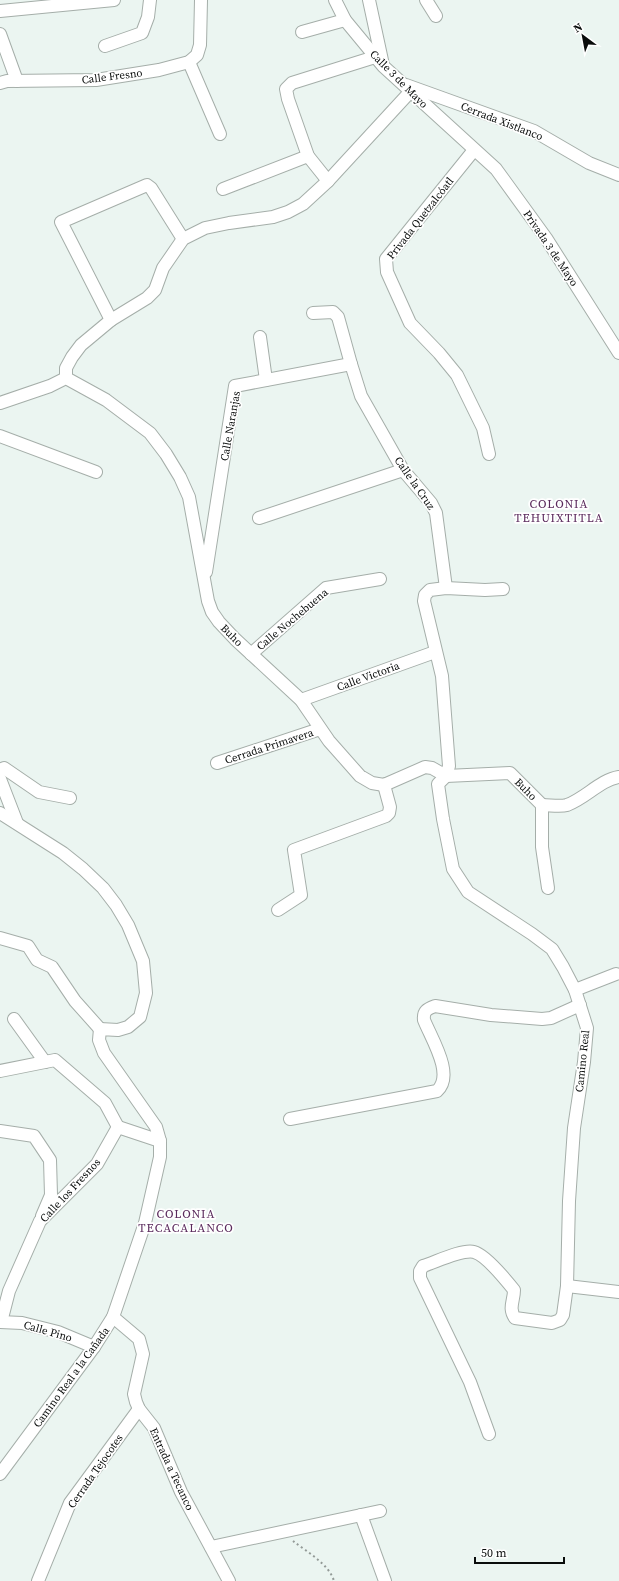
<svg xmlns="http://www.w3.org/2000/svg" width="619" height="1581" font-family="'Source Serif 4',serif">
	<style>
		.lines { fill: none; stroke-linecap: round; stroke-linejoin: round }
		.minor-casing { stroke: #a5aea9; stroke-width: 14 }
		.path { stroke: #939a97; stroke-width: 2; stroke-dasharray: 2 3; stroke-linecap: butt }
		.minor { stroke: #fff; stroke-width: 12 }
		.labels { text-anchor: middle; stroke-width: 3.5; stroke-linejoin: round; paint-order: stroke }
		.street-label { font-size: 11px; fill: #090c0b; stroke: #fff }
		.neighbourhood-label { font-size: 12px; letter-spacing: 1px; fill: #5a2a5c; stroke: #fff }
	</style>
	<rect width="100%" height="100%" fill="#ebf5f1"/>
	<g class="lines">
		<defs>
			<g id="minor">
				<path d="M335,0L345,20L383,66L496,169L546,238L619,353"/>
				<path d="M369,0L383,65"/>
				<path d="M426,0L436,16"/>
				<path d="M0,11L114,0"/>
				<path d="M302,32L345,20"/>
				<path d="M0,34L17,81"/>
				<path d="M105,46L142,33L148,17L150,0"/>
				<path d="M189,62L220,134"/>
				<path d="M0,83L7,81L96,80L159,70L189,62L197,55L200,45L201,0"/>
				<path d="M406,85L534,131L589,163L619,175"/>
				<path d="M474,150L386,259L387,272L410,323L439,353L457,375L483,428L489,454"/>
				<path d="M328,181L410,92"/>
				<path d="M223,189L308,156"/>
				<path d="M313,313L333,312L338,317L351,364L361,396L403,470L431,503L436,513L446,588"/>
				<path d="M111,320L61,222L147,185L151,188L183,239"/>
				<path d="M260,337L266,380"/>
				<path d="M66,378V368L72,357L81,345L111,320L147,298L155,290L163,268L183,239L205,228L229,223L273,217L288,212L303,204L328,181L308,156L288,99L286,89L292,83L375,57"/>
				<path d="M0,403L50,386L66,378L106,400L150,433L166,454L180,477L189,497L208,601L212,612L219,622L235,639L301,700L329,741L360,776L372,783L384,785L425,767L432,768L446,776L510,773L542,805"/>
				<path d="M0,436L96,472"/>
				<path d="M259,518L403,470"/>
				<path d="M206,572L235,386L351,364"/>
				<path d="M251,654L326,588L380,579"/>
				<path d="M301,700L435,652"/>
				<path d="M217,763L320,729"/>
				<path d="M0,770L4,768L39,792L70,798"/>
				<path d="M0,779L17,823"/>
				<path d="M542,805C550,805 560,807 567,805C586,798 600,780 619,777"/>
				<path d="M542,805V847L548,888"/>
				<path d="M0,813L63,853L83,869L103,888L116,905L128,925L143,961L146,993L140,1017L128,1027L118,1030L100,1029L99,1040L104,1053L156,1127L160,1141V1157L145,1223L113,1317L94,1347L0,1474"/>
				<path d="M278,910L301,895L294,850L386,816L389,813L390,807L384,785"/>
				<path d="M0,938L28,946L37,960L52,967L75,1001L100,1029"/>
				<path d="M575,990L616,974"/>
				<path d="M14,1019L45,1062"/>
				<path d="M0,1071L55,1060L105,1103L118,1127"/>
				<path d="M290,1119L437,1091C455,1075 431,1038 424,1020C423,1011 427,1009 435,1006L491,1015L542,1019L551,1018L580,1005"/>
				<path d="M118,1127L160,1141"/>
				<path d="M0,1131L34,1136L50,1160L51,1195L42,1216"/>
				<path d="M567,1286L619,1292"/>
				<path d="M113,1317L139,1339L143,1354L134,1394L136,1402L139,1409L154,1428L181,1492L229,1581"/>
				<path d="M0,1322L22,1323L58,1332L94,1347"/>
				<path d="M1,1322L9,1291L40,1221L97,1164L118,1127"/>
				<path d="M489,1434L470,1382L420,1278V1271L423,1266C436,1262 462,1249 474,1252C486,1255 506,1280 514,1290C514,1301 508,1308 515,1318L552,1323L560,1320L563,1315L567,1286L569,1201L574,1128L584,1062L587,1028L575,990L563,967L552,949L532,934L468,892L453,869L443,819L438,784L446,776L449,766L442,676L424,601L425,595L430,590L446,588L485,590L503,589"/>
				<path d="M361,1515L385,1581"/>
				<path d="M211,1547L380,1511"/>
				<path d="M38,1581L70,1503L139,1409"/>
			</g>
		</defs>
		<!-- minor casing -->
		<use href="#minor" class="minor-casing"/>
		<!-- path -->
		<path class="path" d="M293,1541C307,1552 329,1564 334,1581"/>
		<!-- minor -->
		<use href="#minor" class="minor"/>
	</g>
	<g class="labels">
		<!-- street labels -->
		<g class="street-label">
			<text transform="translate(112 76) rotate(-7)" y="4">Calle Fresno</text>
			<text transform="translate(399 79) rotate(45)" y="4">Calle 3 de Mayo</text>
			<text transform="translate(502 121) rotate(21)" y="4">Cerrada Xistlanco</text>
			<text transform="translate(420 218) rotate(-52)" y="4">Privada Quetzalcóatl</text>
			<text transform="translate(551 248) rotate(56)" y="4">Privada 3 de Mayo</text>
			<text transform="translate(230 426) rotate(-80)" y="4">Calle Naranjas</text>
			<text transform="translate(415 483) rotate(55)" y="4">Calle la Cruz</text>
			<text transform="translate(292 619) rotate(-40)" y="4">Calle Nochebuena</text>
			<text transform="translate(232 635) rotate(45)" y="4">Buho</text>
			<text transform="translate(368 676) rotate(-20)" y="4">Calle Victoria</text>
			<text transform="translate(269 746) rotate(-18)" y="4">Cerrada Primavera</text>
			<text transform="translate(526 789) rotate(45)" y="4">Buho</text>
			<text transform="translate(582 1061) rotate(-84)" y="4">Camino Real</text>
			<text transform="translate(70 1190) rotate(-47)" y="4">Calle los Fresnos</text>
			<text transform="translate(48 1331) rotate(16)" y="4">Calle Pino</text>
			<text transform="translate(71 1377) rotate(-54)" y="4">Camino Real a la Cañada</text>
			<text transform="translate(172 1469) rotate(65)" y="4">Entrada a Tecanco</text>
			<text transform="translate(95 1471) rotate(-55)" y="4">Cerrada Tejocotes</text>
		</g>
		<!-- neighbourhood labels -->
		<g class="neighbourhood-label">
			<text x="559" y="508">COLONIA<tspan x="559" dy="14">TEHUIXTITLA</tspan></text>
			<text x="186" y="1218">COLONIA<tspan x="186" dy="14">TECACALANCO</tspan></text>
		</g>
	</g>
	<!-- north arrow -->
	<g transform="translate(583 36) rotate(328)" stroke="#ffffff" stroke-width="3" paint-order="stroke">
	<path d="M0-3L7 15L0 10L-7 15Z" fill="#090c0b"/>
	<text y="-6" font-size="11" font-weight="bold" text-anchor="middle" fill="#090c0b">N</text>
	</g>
	<!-- scale -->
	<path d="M475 1557v6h89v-6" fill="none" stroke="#090c0b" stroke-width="2"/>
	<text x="481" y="1557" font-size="12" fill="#090c0b" stroke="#ffffff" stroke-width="3" paint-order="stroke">50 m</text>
</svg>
